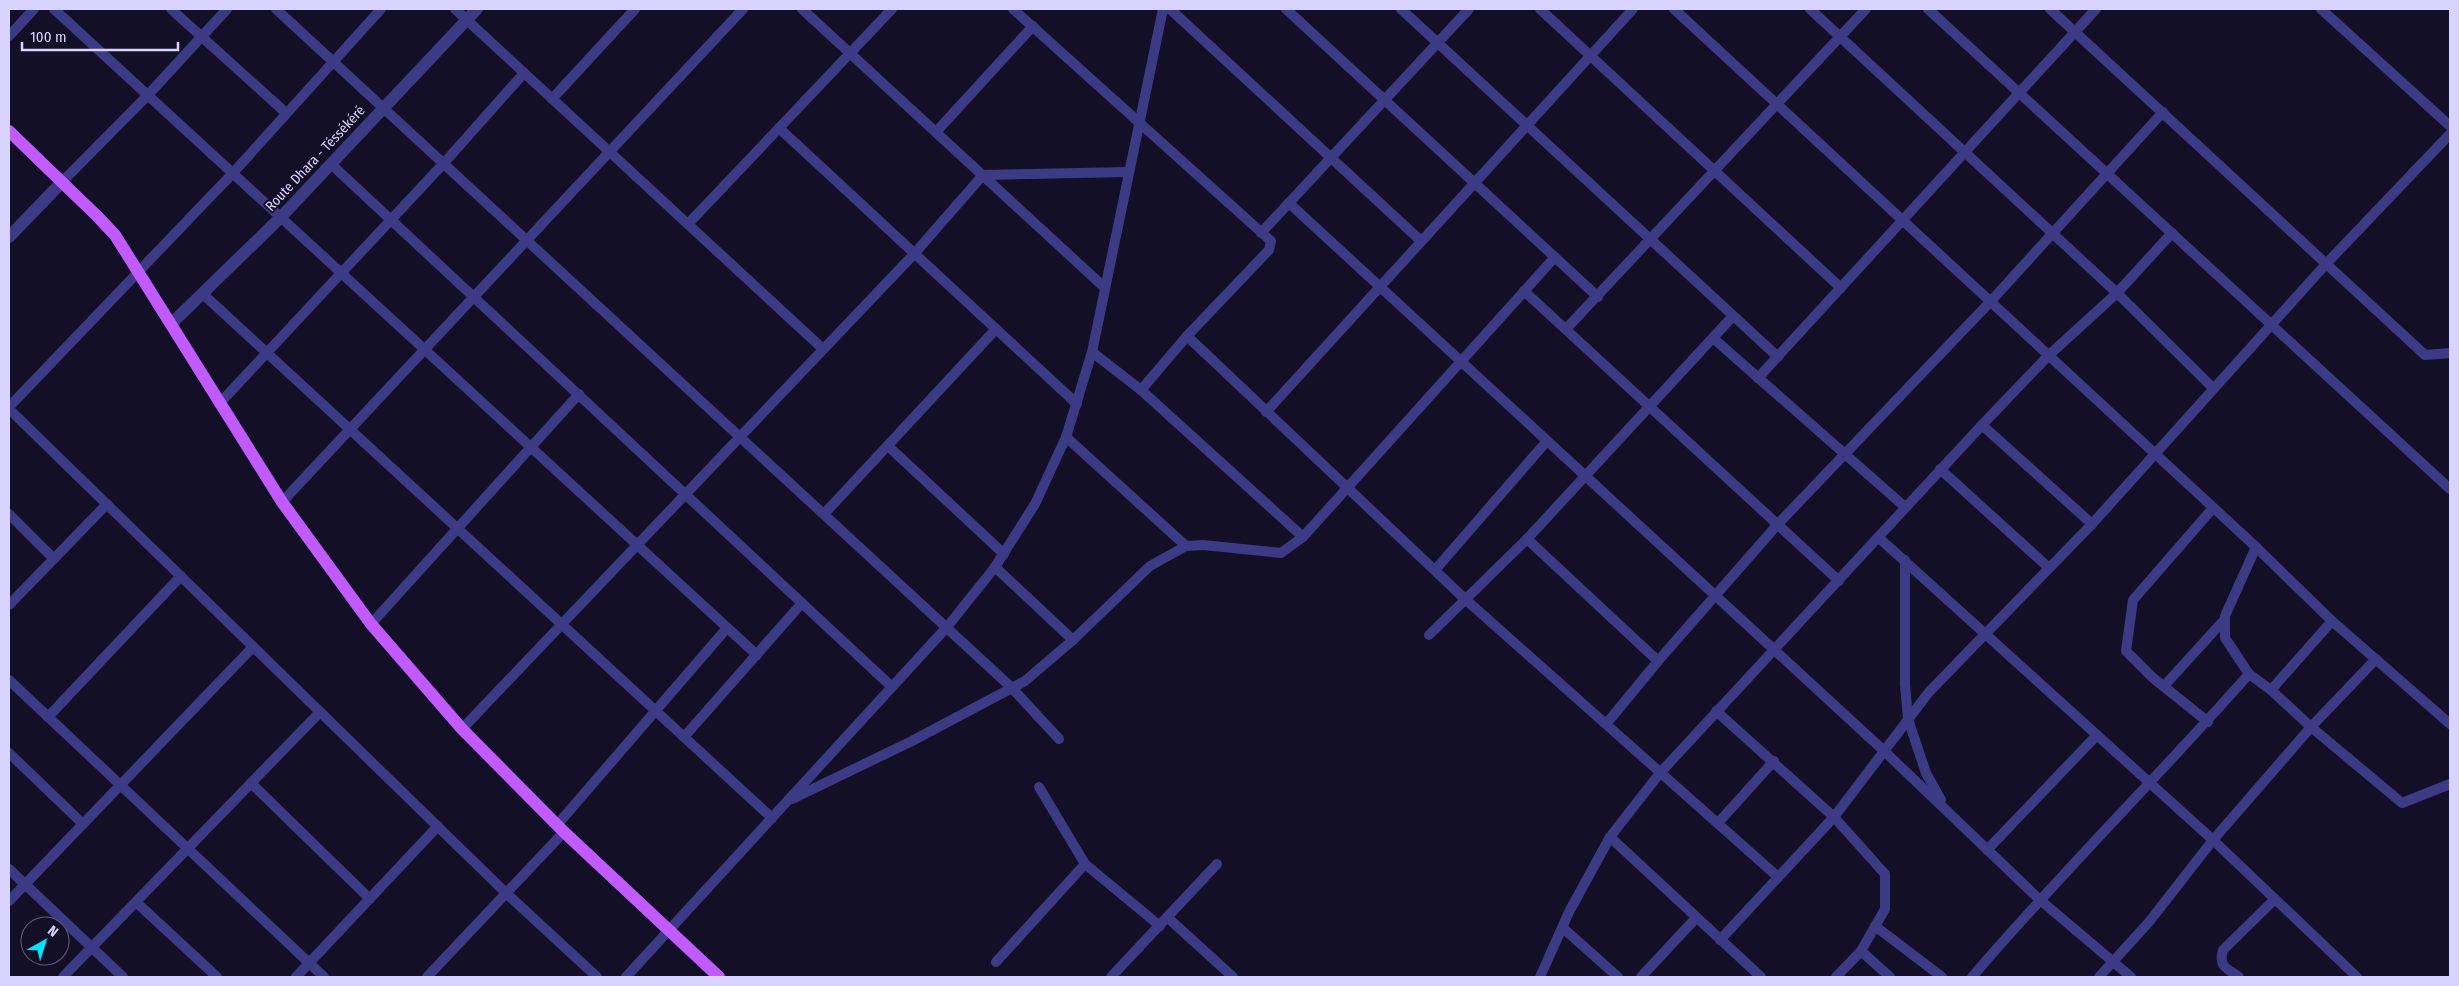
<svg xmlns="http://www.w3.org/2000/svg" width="2459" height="986" font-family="'Fira Sans Condensed',sans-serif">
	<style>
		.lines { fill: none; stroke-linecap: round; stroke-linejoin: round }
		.minor { stroke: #3d3a85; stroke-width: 10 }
		.tertiary { stroke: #3d3a85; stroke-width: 12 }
		.primary { stroke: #c25bff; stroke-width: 12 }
		.labels { text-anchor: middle; stroke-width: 4; stroke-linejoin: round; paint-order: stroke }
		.street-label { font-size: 14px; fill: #d9d4ff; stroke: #130f26 }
	</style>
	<rect width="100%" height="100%" fill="#130f26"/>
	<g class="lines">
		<!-- minor -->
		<g class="minor">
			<path d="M54,9L757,655"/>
			<path d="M171,9L286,113"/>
			<path d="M276,9L1012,688L1059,739"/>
			<path d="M455,9L823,349"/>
			<path d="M802,9L1104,287"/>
			<path d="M1013,9L1271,241L1269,250L1187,336L1141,390"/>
			<path d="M1170,9L1421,241"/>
			<path d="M1286,9L1598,297"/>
			<path d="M1401,9L1778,357"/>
			<path d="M1540,9L1841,288"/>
			<path d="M1674,9L2256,547L2332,621L2450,724"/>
			<path d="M1810,9L2117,293L2213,388"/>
			<path d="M1928,9L2450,489"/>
			<path d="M2050,9L2425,355L2450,353"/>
			<path d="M2321,9L2450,126"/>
			<path d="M9,36L34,9"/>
			<path d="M552,99L635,9"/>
			<path d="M779,128L1077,404"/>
			<path d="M936,132L1033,26"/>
			<path d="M331,164L892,687"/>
			<path d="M62,182L148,95L227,9"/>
			<path d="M1289,203L1883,750L2039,899L2131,977"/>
			<path d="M688,224L892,9"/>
			<path d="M1261,233L1469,9"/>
			<path d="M1524,291L1839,581"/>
			<path d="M204,295L772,818"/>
			<path d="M1566,329L1866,9"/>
			<path d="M1187,336L1465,599L1778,877"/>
			<path d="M1713,338L1905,507"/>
			<path d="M1092,352L1141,390L1303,537"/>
			<path d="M1758,378L2096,9"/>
			<path d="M219,404L444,163L524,73"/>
			<path d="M9,407L232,174L381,9"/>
			<path d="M9,409L506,893L597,977"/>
			<path d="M1266,412L1633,9"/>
			<path d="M1982,425L2092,524"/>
			<path d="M1066,437L1186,546"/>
			<path d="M888,446L1004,554"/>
			<path d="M1940,469L2049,568"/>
			<path d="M282,502L743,9"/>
			<path d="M9,514L54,559"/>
			<path d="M824,514L996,329"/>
			<path d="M1878,537L2213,840L2357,977"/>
			<path d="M1527,539L1658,661"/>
			<path d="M2256,547L2225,616V638L2249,674L2271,690L2311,727L2402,803L2450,784"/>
			<path d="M1905,560V684L1908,719L1926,773L1941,800"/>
			<path d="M995,567L1073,640"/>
			<path d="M1435,570L1547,441"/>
			<path d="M9,605L107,504"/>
			<path d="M371,624L579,394"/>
			<path d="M1429,635L1527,539L1733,316"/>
			<path d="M9,680L324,977"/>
			<path d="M2164,686L2225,619"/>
			<path d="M2271,690L2332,621"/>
			<path d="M1716,711L1834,817L1885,874V909L1861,951L1836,977"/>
			<path d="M48,717L181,576"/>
			<path d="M2208,722L2152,677L2126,651L2133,600L2213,508"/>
			<path d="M1607,723L1658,661L1777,525L1991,301L2163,112"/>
			<path d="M462,729L914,254L983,175L1128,172"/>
			<path d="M684,737L802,603"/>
			<path d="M9,753L83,824"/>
			<path d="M251,783L370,899"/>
			<path d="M1039,787L1085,864L1160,926"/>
			<path d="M792,799L912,741L1025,681L1073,640L1150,566L1186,546L1203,545L1281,553L1303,537L1555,257"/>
			<path d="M1718,823L1774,761"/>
			<path d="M557,825L727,628"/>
			<path d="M1610,837L1761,977"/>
			<path d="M1987,850L2097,735"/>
			<path d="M9,869L123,977"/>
			<path d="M9,901L253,647"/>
			<path d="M136,902L217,977"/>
			<path d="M1167,917L1233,977"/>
			<path d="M1875,926L1942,977"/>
			<path d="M1563,928L1618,977"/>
			<path d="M1720,940L1834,817L1929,692L2092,524L2326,264L2450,134"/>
			<path d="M1861,951L1890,977"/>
			<path d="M996,962L1085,864"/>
			<path d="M63,977L320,712"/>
			<path d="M296,977L438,826"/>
			<path d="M427,977L564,832"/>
			<path d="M626,977L947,627L995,567L1035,504L1066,437L1092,352L1163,9"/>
			<path d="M1111,977L1217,864"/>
			<path d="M1540,977L1569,912L1610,837L1660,773L1982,425L2048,356L2117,293L2172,233"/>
			<path d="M1641,977L1696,918"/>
			<path d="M1972,977C2061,873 2158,777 2249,674"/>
			<path d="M2099,977L2149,922L2213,840L2311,727L2376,659"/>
			<path d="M2239,977C2227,968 2218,967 2223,950L2275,899"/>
		</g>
		<!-- tertiary -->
		<g class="tertiary">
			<path d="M9,237L62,182"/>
			<path d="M171,324L281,217L477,9"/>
		</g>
		<!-- primary -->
		<path class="primary" d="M9,131L97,216L115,235L282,502L371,624L462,729L564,832L719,977"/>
	</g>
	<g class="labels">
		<!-- street labels -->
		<g class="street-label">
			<text transform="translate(315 158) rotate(-47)" y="5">Route Dhara - Téssékéré</text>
		</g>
	</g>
	<!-- border -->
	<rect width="2459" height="986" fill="none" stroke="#d9d4ff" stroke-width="20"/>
	<!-- north arrow -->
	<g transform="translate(45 941) rotate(39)"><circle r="24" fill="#130f26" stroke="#625e7d"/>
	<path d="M0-4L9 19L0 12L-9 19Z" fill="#00e5ff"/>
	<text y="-8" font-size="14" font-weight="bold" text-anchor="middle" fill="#d9d4ff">N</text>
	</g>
	<!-- scale -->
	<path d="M22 42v8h156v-8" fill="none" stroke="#d9d4ff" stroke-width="2.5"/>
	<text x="30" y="42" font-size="15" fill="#d9d4ff" stroke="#130f26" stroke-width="4" paint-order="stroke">100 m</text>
</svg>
